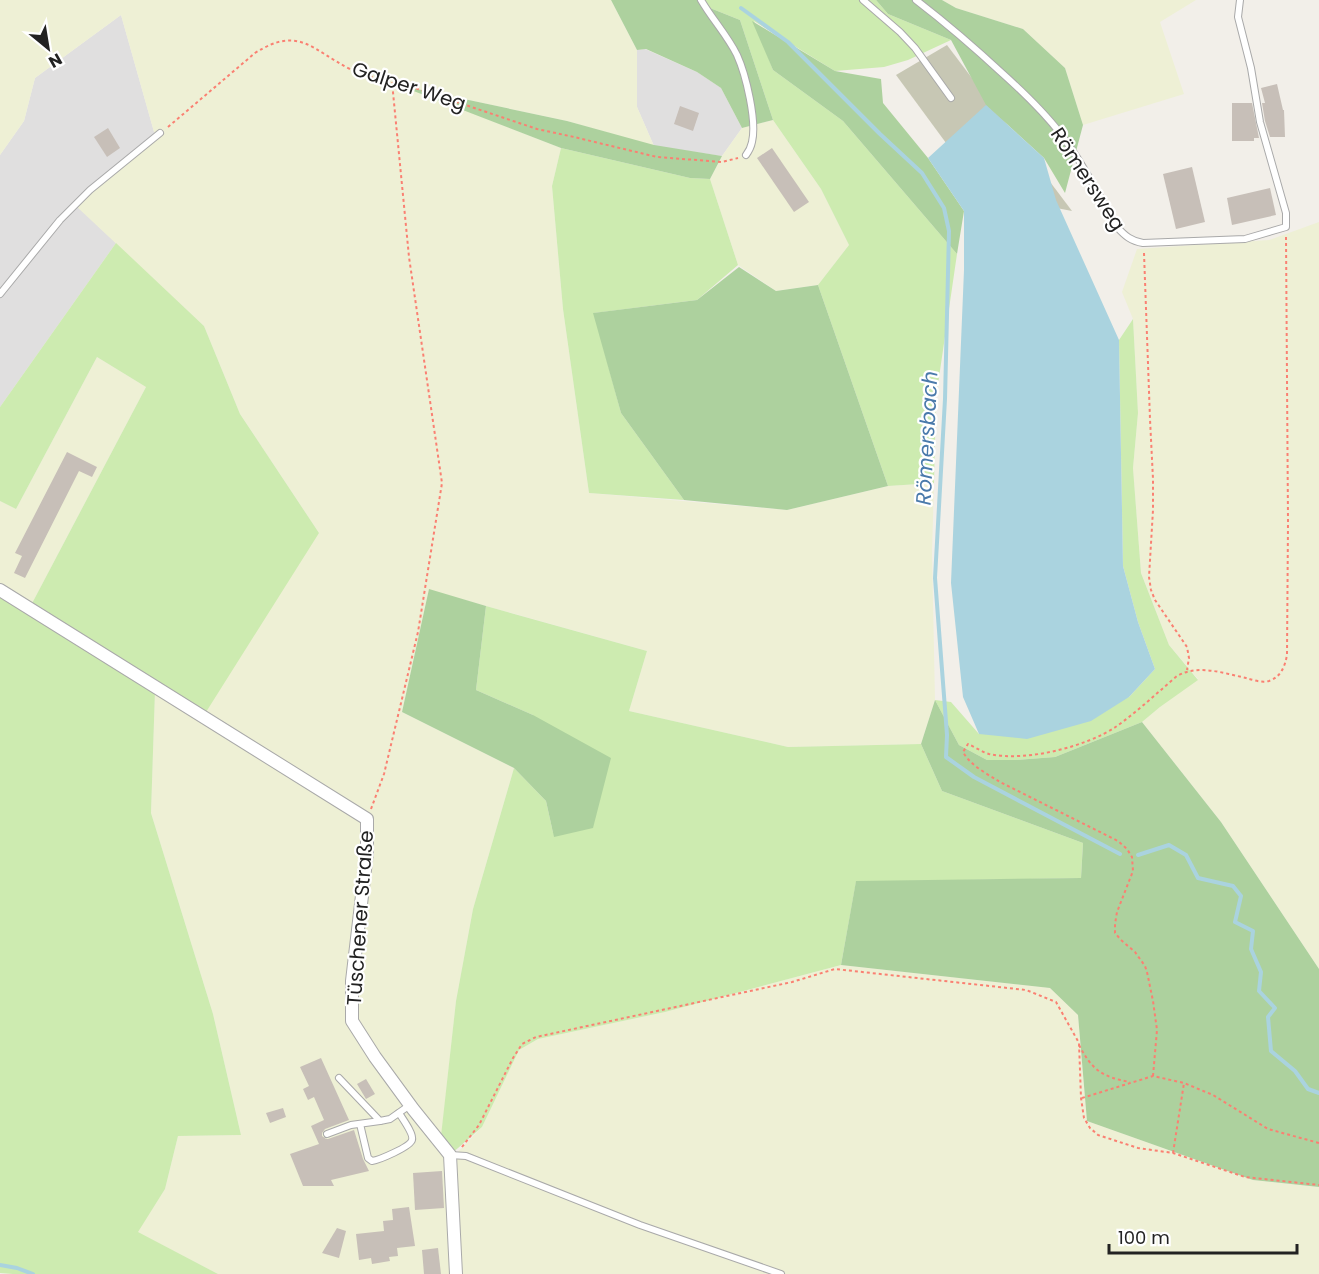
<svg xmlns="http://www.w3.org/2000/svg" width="1319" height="1274" font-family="Poppins,sans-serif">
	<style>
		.residential { fill: #e0dfdf }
		.construction { fill: #c7c7b4 }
		.farmland { fill: #eef0d5 }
		.grass { fill: #cdebb0 }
		.forest { fill: #add19e }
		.water { fill: #aad3df }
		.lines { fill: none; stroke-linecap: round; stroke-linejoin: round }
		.stream { stroke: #aad3df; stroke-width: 4 }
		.building { fill: #c7bfb8 }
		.lane-casing { stroke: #a9a9a9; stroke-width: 8 }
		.street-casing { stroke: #a9a9a9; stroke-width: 14 }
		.path { stroke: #fa8072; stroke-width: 2; stroke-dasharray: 3 3; stroke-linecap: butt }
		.lane { stroke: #fff; stroke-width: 6 }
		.street { stroke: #fff; stroke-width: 12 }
		.labels { text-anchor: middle; stroke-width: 4.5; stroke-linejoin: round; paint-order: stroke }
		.street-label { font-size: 20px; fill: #222; stroke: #fff }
		.water-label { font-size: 21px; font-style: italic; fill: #4a7aab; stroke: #fff }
	</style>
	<rect width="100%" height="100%" fill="#f2efe9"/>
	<!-- residential -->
	<g class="residential">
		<path d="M121,15L156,139L77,206L116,243L0,407V155L24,121L35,78Z"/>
		<path d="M645,49L697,72L721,88L742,128L722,156L654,146L637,107V50Z"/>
	</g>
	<!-- construction -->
	<path class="construction" d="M947,45L1072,211L1015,200L949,147L896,75Z"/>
	<!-- farmland -->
	<g class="farmland">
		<path d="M0,0H611L637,50V107L654,146L567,121L403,86L561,148L552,186L563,309L589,493L787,510L888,486L934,483L932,554L935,700L921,744L788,747L629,711L647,651L429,590L402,712L514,768L473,909L456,1001L441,1139L355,1019L365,852L346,1001L352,1031L446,1158L453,1274H218L137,1232L165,1189L178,1136L241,1135L213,1014L151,813L155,690L319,533L240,414L204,326L76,206L156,139L121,15L35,78L24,121L0,155Z"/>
		<path d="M942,0H1196L1160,22L1184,94L1083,125L1065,68L1023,29L956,8Z"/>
		<path d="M773,120L821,189L849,245L818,285L776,291L738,265L710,179L722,156L742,128Z"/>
		<path d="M1319,222V969L1221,822L1142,722L1160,707L1198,679L1169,645L1141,573L1133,468L1138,413L1133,319L1122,292L1137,249L1269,240Z"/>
		<path d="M97,357L146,387L28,611L0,594V501L16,509Z"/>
		<path d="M841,965L1050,988L1078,1015L1087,1121L1253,1180L1319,1187V1274H458L452,1158L482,1127L519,1050L538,1039L665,1012Z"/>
	</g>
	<!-- grass -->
	<g class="grass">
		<path d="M699,0H876L888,14L951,40L908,60L884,67L835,71L754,21L773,70L843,121L957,254L936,398L934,483L888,486L818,285L849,245L821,189L773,120L740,20L700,4Z"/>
		<path d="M561,148L690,178L710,179L738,265L697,300L594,313L621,413L684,500L589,493L563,309L552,186Z"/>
		<path d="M116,243L204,326L240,414L319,533L201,720L155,691L151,813L213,1014L241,1135L178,1136L165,1189L138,1232L218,1274H13L0,1273V594L28,611L146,387L97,357L16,509L0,501V407Z"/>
		<path d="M1133,319L1138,413L1133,468L1141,573L1169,645L1198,680L1160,707L1142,722L1055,757L1015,760H987L959,745L935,700L951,702L979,734L1129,697L1155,669L1138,622L1123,566L1119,340Z"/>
		<path d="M486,606L647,651L629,711L788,747L921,744L942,791L1083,843L1081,878L856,882L841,965L665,1012L538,1039L519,1050L482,1127L450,1155L441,1136L456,1001L473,909L514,768L546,801L554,837L533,715L476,690Z"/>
	</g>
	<!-- forest -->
	<g class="forest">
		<path d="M611,0H699L700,4L740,20L773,120L742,128L721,88L697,72L646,49L637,50Z"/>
		<path d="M876,0H942L956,8L1023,29L1065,68L1083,125L1065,193L1044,158L986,105L951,40L888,14Z"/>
		<path d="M752,21L835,71L881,79L883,103L928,158L964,211L957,254L843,121L773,70Z"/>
		<path d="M398,85L567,121L654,145L722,156L710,179L690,178L561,148Z"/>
		<path d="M739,267L776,291L818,285L888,486L787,510L684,500L621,413L593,313L697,300Z"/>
		<path d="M429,589L486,606L476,690L533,715L611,758L593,828L554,837L546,801L514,768L402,712Z"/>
		<path d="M935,700L959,745L987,760H1015L1055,757L1142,722L1221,822L1319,969V1187L1253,1180L1087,1121L1078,1015L1050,988L841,965L856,881L1081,878L1083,843L942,791L921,744Z"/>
	</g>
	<!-- water -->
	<path class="water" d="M986,105L1044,158L1056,200L1119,340L1123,566L1138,622L1155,669L1129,697L1091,721L1027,739L979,734L963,697L951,583L964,270V211L928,158Z"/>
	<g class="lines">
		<!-- stream -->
		<g class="stream">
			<path d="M741,8L788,42L880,134L922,173L944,208L949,231L945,399L935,578L947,735L946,757L974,777L1120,854"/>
			<path d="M1138,855L1169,845L1186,855L1198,878L1233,886L1241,896L1235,922L1253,931L1251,949L1261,972L1259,991L1275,1008L1268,1017L1271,1051L1295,1071L1308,1089L1319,1093"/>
			<path d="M0,1265L17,1268L33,1274"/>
		</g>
	</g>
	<!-- building -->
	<g class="building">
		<path d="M1277,84L1283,110H1284L1285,137H1270L1265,121L1262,103H1265L1261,88Z"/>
		<path d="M1232,103H1252L1259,138H1254V141H1232Z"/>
		<path d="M680,106L699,113L693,131L674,124Z"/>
		<path d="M108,128L120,148L107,157L94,137Z"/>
		<path d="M772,148L809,202L794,212L757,158Z"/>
		<path d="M1192,167L1205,222L1176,229L1163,174Z"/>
		<path d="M1270,188L1276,215L1232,225L1227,198Z"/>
		<path d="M67,452L97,467L92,477L79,471L25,578L14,573L22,556L15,553Z"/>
		<path d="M321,1058L349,1120L325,1129L322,1133V1136L326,1139H328L354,1130L363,1159L369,1171L331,1180L334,1186H303L290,1154L319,1144L311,1126L324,1120L314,1097L308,1100L303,1089L309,1086L300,1067Z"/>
		<path d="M366,1079L375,1094L366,1099L357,1084Z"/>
		<path d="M283,1108L286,1117L270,1123L266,1113Z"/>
		<path d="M442,1171L444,1208L415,1210L413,1173Z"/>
		<path d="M409,1207L415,1246L397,1248L398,1256L389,1257L390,1261L372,1264L371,1258L359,1260L356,1234L384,1231L383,1221L393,1220L392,1209Z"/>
		<path d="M337,1228L346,1231L339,1258L322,1253Z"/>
		<path d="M438,1248L441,1274H424L422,1250Z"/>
	</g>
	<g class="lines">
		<defs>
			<g id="lane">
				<path d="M701,0C712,19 727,35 737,55C746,75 757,121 752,142C751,147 749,151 746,155"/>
				<path d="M863,0L900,32L915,48L951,98"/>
				<path d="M916,0C946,23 975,48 1003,74C1023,92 1043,111 1060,133C1082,162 1099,195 1117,227C1125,236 1131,241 1143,243L1245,239L1286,227V213L1260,122L1251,68L1238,17L1240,0"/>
				<path d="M0,294L60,220L90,190L160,133"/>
				<path d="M339,1078L380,1121L390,1119L410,1105"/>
				<path d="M360,1124L368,1158L372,1161C379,1160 410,1147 412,1140C414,1134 402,1118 399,1113"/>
				<path d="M327,1134L351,1125L380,1121"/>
				<path d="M450,1155L466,1156L640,1225L781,1274"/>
			</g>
			<path id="street" d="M0,590L367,819V853L352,981V1021L375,1057L413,1109L450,1155L456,1274"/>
		</defs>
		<!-- lane casing -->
		<use href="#lane" class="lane-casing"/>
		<!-- street casing -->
		<use href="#street" class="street-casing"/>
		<!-- path -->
		<g class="path">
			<path d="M168,127L255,53C299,25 312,50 350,69C365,76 384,81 400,83L537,129L574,137L657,157L722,162L738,158"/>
			<path d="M1144,253L1150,419L1153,479V510L1149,577L1151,590L1155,600L1187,647L1189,658L1187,670"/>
			<path d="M371,809L384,774L418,632L442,483L409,257L392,82"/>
			<path d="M1079,1045C1092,1070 1102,1077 1130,1082"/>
			<path d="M1153,1076L1157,1030L1153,1001L1147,972L1145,966L1135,952L1121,940L1115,933V924L1117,912L1133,871L1132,857L1127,849L1118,841L1000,782C987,774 970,765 963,752L968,744C975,747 982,752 989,754C1026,762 1086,747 1117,726C1138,711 1157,693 1177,676C1198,664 1223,673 1246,678C1253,680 1262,683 1269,681C1281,677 1285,666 1287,655L1288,522L1286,236"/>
			<path d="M1082,1098L1153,1076L1184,1083L1213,1095L1268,1129L1319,1143"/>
			<path d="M462,1147L479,1125L513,1058L522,1044L536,1037L792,982L835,969L1026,990L1056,1002L1079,1043L1081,1098L1084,1118L1090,1128L1098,1135L1138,1148L1173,1153L1245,1177L1319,1185"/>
			<path d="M1173,1153L1184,1083"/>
		</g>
		<!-- lane -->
		<use href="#lane" class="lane"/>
		<!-- street -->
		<use href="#street" class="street"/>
	</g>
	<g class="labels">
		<!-- street labels -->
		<g class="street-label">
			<text transform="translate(409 86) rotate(18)" y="7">Galper Weg</text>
			<text transform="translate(1088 179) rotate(57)" y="7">Römersweg</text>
			<text transform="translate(360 918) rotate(-86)" y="7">Tüschener Straße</text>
		</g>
		<!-- water labels -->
		<g class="water-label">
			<text transform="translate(927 438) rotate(-87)" y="7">Römersbach</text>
		</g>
	</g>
	<!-- north arrow -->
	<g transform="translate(48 48) rotate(150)" stroke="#ffffff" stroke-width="4.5" paint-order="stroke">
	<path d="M0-4.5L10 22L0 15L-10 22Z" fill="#222222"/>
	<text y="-9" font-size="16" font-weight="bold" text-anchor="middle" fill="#222222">N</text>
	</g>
	<!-- scale -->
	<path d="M1109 1244v9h188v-9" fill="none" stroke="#222222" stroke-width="3"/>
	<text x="1118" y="1244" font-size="18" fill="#222222" stroke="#ffffff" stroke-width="4.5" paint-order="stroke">100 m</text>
</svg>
